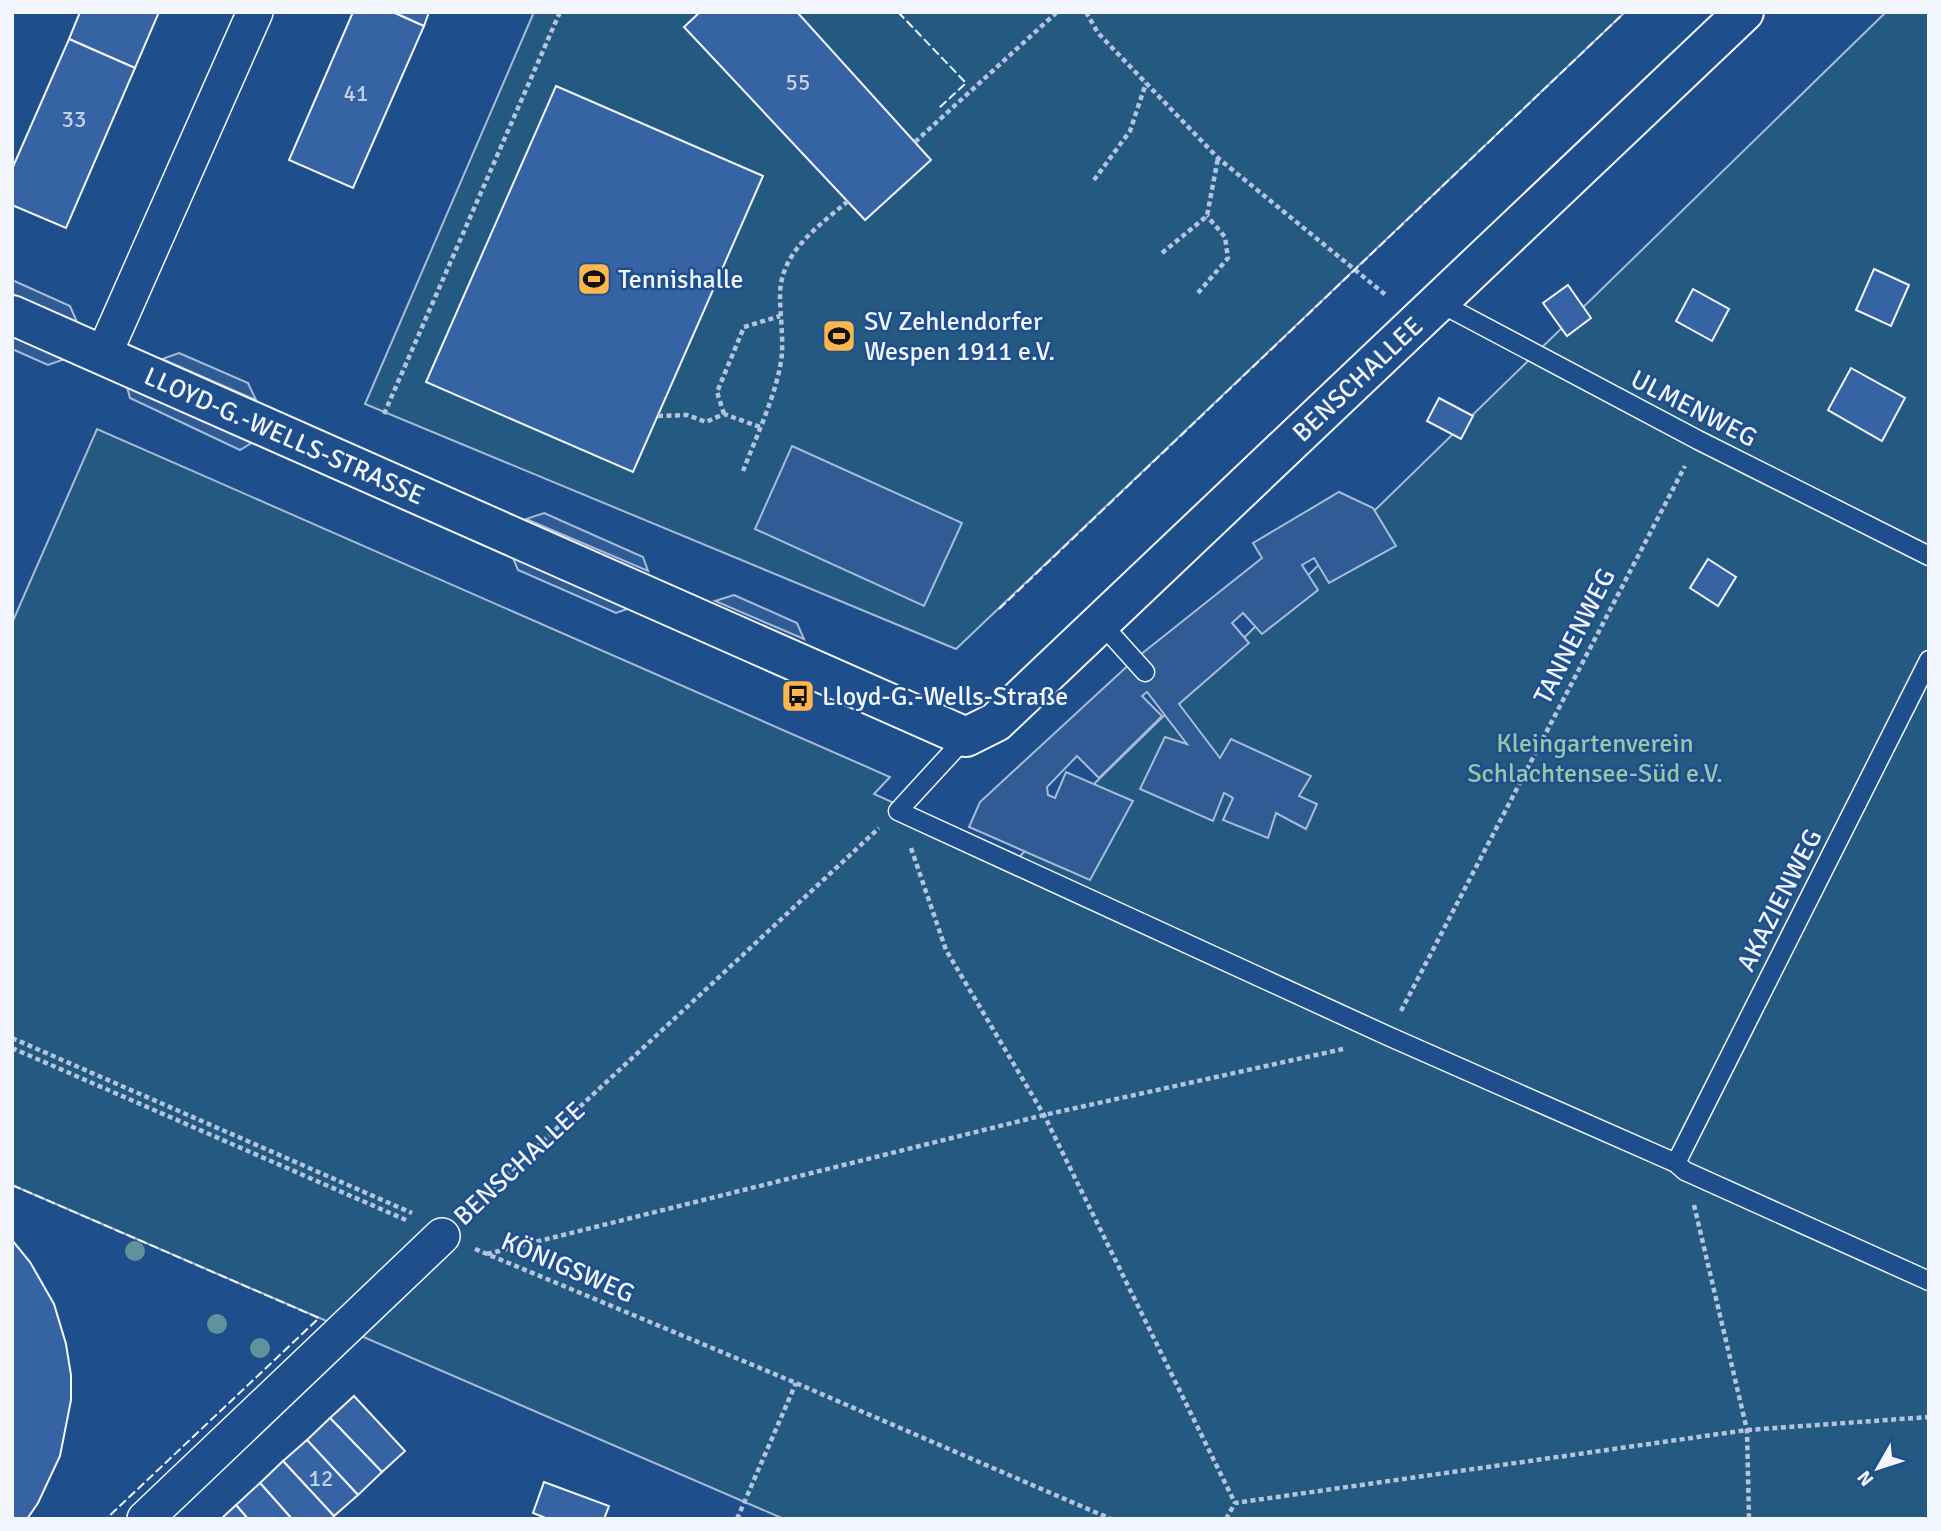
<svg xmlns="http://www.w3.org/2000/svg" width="1941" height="1531" font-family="Signika,sans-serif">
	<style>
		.green { fill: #245a82; stroke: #a8bbd7; stroke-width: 2 }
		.parking { fill: #305b95; stroke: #a8bbd7; stroke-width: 2 }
		.building { fill: #3563a3; stroke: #f2f6ff; stroke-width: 2 }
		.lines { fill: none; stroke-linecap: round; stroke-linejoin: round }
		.lane-casing { stroke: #f2f6ff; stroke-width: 21 }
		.street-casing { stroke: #f2f6ff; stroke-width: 38 }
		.secondary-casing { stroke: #f2f6ff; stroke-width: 42 }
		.path { stroke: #b3c4dc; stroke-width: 4.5; stroke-dasharray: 5 3.5; stroke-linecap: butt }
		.lane { stroke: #1f4e8c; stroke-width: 18 }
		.street { stroke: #1f4e8c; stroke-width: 35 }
		.secondary { stroke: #1f4e8c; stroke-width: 38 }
		.fence { stroke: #f2f6ff; stroke-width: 2; stroke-dasharray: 9 3.5; stroke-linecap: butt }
		.tree { fill: #61919a }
		.labels { text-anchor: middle; stroke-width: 5; stroke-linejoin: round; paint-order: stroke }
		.number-label { font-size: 23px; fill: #c3d1e8 }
		.poi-label { font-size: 26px; fill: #f2f6ff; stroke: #1f4e8c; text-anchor: start }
		.street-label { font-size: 26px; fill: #f2f6ff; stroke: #1f4e8c }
		.park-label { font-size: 26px; fill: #97c8a6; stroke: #1f4e8c }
	</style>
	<rect width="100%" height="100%" fill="#1f4e8c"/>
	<!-- green -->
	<g class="green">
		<path d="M534,12H1625L956,649L365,404Z"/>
		<path d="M1886,12H1929V1519H784L12,1185V623L97,429L890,777L874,794L1017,859Z"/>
	</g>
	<!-- parking -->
	<g class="parking">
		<path d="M12,280L70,306L77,322L12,294Z"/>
		<path d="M12,336L65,359L48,365L12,349Z"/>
		<path d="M179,353L248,383L256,400L162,359Z"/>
		<path d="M127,387L253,442L240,450L130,398Z"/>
		<path d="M792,446L962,523L924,606L755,529Z"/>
		<path d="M1339,492L1373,508L1396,546L1329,583L1314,558L1302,565L1318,590L1262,634L1243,613L1232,623L1249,643L1179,704L1220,758L1231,739L1311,776L1299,796L1317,804L1306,829L1276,813L1268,838L1223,820L1233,798L1224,793L1213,821L1140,789L1165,737L1187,744L1147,692L1142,696L1162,716L1099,778L1077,756L1047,787L1048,795L1055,798L1066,772L1133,801L1090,880L969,827L980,802L1135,659L1262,558L1253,543Z"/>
		<path d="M544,513L643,557L648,571L526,519Z"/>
		<path d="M511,553L633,607L616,613L518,570Z"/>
		<path d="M734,595L797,623L804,639L715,601Z"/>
	</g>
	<!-- building -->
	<g class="building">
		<path d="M80,12H159L135,68L69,39Z"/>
		<path d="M353,12H393L424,26L353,188L289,160Z"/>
		<path d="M393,12H429L424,26Z"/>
		<path d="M700,12H797L931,160L865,220L684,27Z"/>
		<path d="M69,39L135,68L66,228L12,205V169Z"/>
		<path d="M556,86L763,176L633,472L426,382Z"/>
		<path d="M1874,269L1909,285L1891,326L1856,310Z"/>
		<path d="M1568,285L1591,318L1567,336L1543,303Z"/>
		<path d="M1693,289L1729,309L1712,341L1676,321Z"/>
		<path d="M1851,368L1905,398L1882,441L1828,410Z"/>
		<path d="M1439,398L1473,416L1461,439L1427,421Z"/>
		<path d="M1708,559L1736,577L1718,606L1690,588Z"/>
		<path d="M12,1240L30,1262L54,1304L66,1344L71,1375V1400L60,1456L38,1503L27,1519H12Z"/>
		<path d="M354,1396L405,1451L382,1472L330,1418Z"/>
		<path d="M330,1418L382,1472L358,1495L307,1440Z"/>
		<path d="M307,1440L358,1495L334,1516L283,1461Z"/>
		<path d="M283,1461L334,1516L332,1519H292L260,1483Z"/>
		<path d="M544,1482L609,1506L604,1519H548L533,1513Z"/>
		<path d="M260,1483L292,1519H248L236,1505Z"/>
		<path d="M236,1505L248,1519H221Z"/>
	</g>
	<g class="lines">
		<defs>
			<g id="lane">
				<path d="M1438,302L1698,440L1929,556"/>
				<path d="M1100,622L1145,672"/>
				<path d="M966,737L898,811L1388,1036L1676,1163L1685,1171L1929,1281"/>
				<path d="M1676,1163L1929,660"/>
			</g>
			<g id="street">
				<path d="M103,356L255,12"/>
				<path d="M145,1519L442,1236"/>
			</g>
			<g id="secondary">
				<path id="s1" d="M12,315L966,737L996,722L1744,12"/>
			</g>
		</defs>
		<!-- lane casing -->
		<use href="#lane" class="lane-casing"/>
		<!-- street casing -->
		<use href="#street" class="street-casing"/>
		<!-- secondary casing -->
		<use href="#secondary" class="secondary-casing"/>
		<!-- path -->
		<g class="path">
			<path d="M1086,12L1098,33L1218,158L1387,296"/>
			<path d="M915,142L1057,12"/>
			<path d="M1094,180L1130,131L1146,83"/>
			<path d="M1162,253L1207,216L1218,158"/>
			<path d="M1198,293L1228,258L1225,237L1207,216"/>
			<path d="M384,414L560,12"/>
			<path d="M724,414L717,392L744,327L780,316"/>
			<path d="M658,416L687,415L706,422L724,414L760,427"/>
			<path d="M743,471C756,437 779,389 782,353C783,334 780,313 780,294C781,251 819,226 848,201"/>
			<path d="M911,848L946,950L1044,1115L1235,1503"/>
			<path d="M1401,1011L1685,466"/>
			<path d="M12,1038L412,1213"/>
			<path d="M12,1048L406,1220"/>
			<path d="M1694,1205L1747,1430L1749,1519"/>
			<path d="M468,1211L879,828"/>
			<path d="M475,1249L796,1383L1111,1519"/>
			<path d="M487,1254L1044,1115L1343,1049"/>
			<path d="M737,1519L796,1383"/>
			<path d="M1226,1519L1235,1503L1747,1430L1929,1417"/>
		</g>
		<!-- lane -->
		<use href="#lane" class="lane"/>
		<!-- street -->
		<use href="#street" class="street"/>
		<!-- secondary -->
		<use href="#secondary" class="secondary"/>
		<!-- fence -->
		<g class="fence">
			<path d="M898,12L966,83L939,108"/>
			<path d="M999,609L1625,12"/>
			<path d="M12,1185L319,1318L106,1519"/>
		</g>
	</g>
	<!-- trees -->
	<g class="tree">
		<circle cx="135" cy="1251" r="10"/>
		<circle cx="217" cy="1324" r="10"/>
		<circle cx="260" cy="1348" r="10"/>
	</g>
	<!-- icons -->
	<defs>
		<symbol id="stadium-square" viewBox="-11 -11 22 22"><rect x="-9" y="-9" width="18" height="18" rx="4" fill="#ffb74d" stroke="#1f4e8c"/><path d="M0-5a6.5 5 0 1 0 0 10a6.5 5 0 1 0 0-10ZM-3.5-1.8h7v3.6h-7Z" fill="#111"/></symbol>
		<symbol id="bus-square" viewBox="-11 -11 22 22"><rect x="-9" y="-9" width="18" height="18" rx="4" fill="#ffb74d" stroke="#1f4e8c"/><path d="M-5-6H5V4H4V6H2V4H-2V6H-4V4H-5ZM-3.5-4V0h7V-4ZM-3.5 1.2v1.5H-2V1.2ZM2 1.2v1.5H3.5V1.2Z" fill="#111"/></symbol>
	</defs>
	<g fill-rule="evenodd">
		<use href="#stadium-square" x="575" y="260" width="38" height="38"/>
		<use href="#stadium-square" x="820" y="317" width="38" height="38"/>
		<use href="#bus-square" x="779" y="677" width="38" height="38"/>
	</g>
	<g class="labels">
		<!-- number labels -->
		<g class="number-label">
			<text x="798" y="90">55</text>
			<text x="356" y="101">41</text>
			<text x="74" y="127">33</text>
			<text x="321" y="1486">12</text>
		</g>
		<!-- poi labels -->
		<g class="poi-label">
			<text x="618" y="288">Tennishalle</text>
			<text x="864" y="330">SV Zehlendorfer<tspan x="864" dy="30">Wespen 1911 e.V.</tspan></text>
			<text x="822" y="705">Lloyd-G.-Wells-Straße</text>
		</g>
		<!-- street labels -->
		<g class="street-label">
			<text dy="9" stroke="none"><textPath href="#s1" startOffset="1575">BENSCHALLEE</textPath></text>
			<text transform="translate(1694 408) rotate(27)" y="9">ULMENWEG</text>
			<text dy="9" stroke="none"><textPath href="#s1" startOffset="298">LLOYD-G.-WELLS-STRASSE</textPath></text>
			<text transform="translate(1574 636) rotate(-63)" y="9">TANNENWEG</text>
			<text transform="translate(1779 900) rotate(-63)" y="9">AKAZIENWEG</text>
			<text transform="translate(519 1163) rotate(-43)" y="9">BENSCHALLEE</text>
			<text transform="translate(568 1267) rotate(23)" y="9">KÖNIGSWEG</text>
		</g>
		<!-- park labels -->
		<g class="park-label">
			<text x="1595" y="752">Kleingartenverein<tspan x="1595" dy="30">Schlachtensee-Süd e.V.</tspan></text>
		</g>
	</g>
	<!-- border -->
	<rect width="1941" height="1531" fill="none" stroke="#f2f6ff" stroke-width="28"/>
	<!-- north arrow -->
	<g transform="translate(1878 1468) rotate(231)" stroke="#1f4e8c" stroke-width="5" paint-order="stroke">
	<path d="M0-5L12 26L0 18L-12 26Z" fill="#f2f6ff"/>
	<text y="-10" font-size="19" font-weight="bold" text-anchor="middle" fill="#f2f6ff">N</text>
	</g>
</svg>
